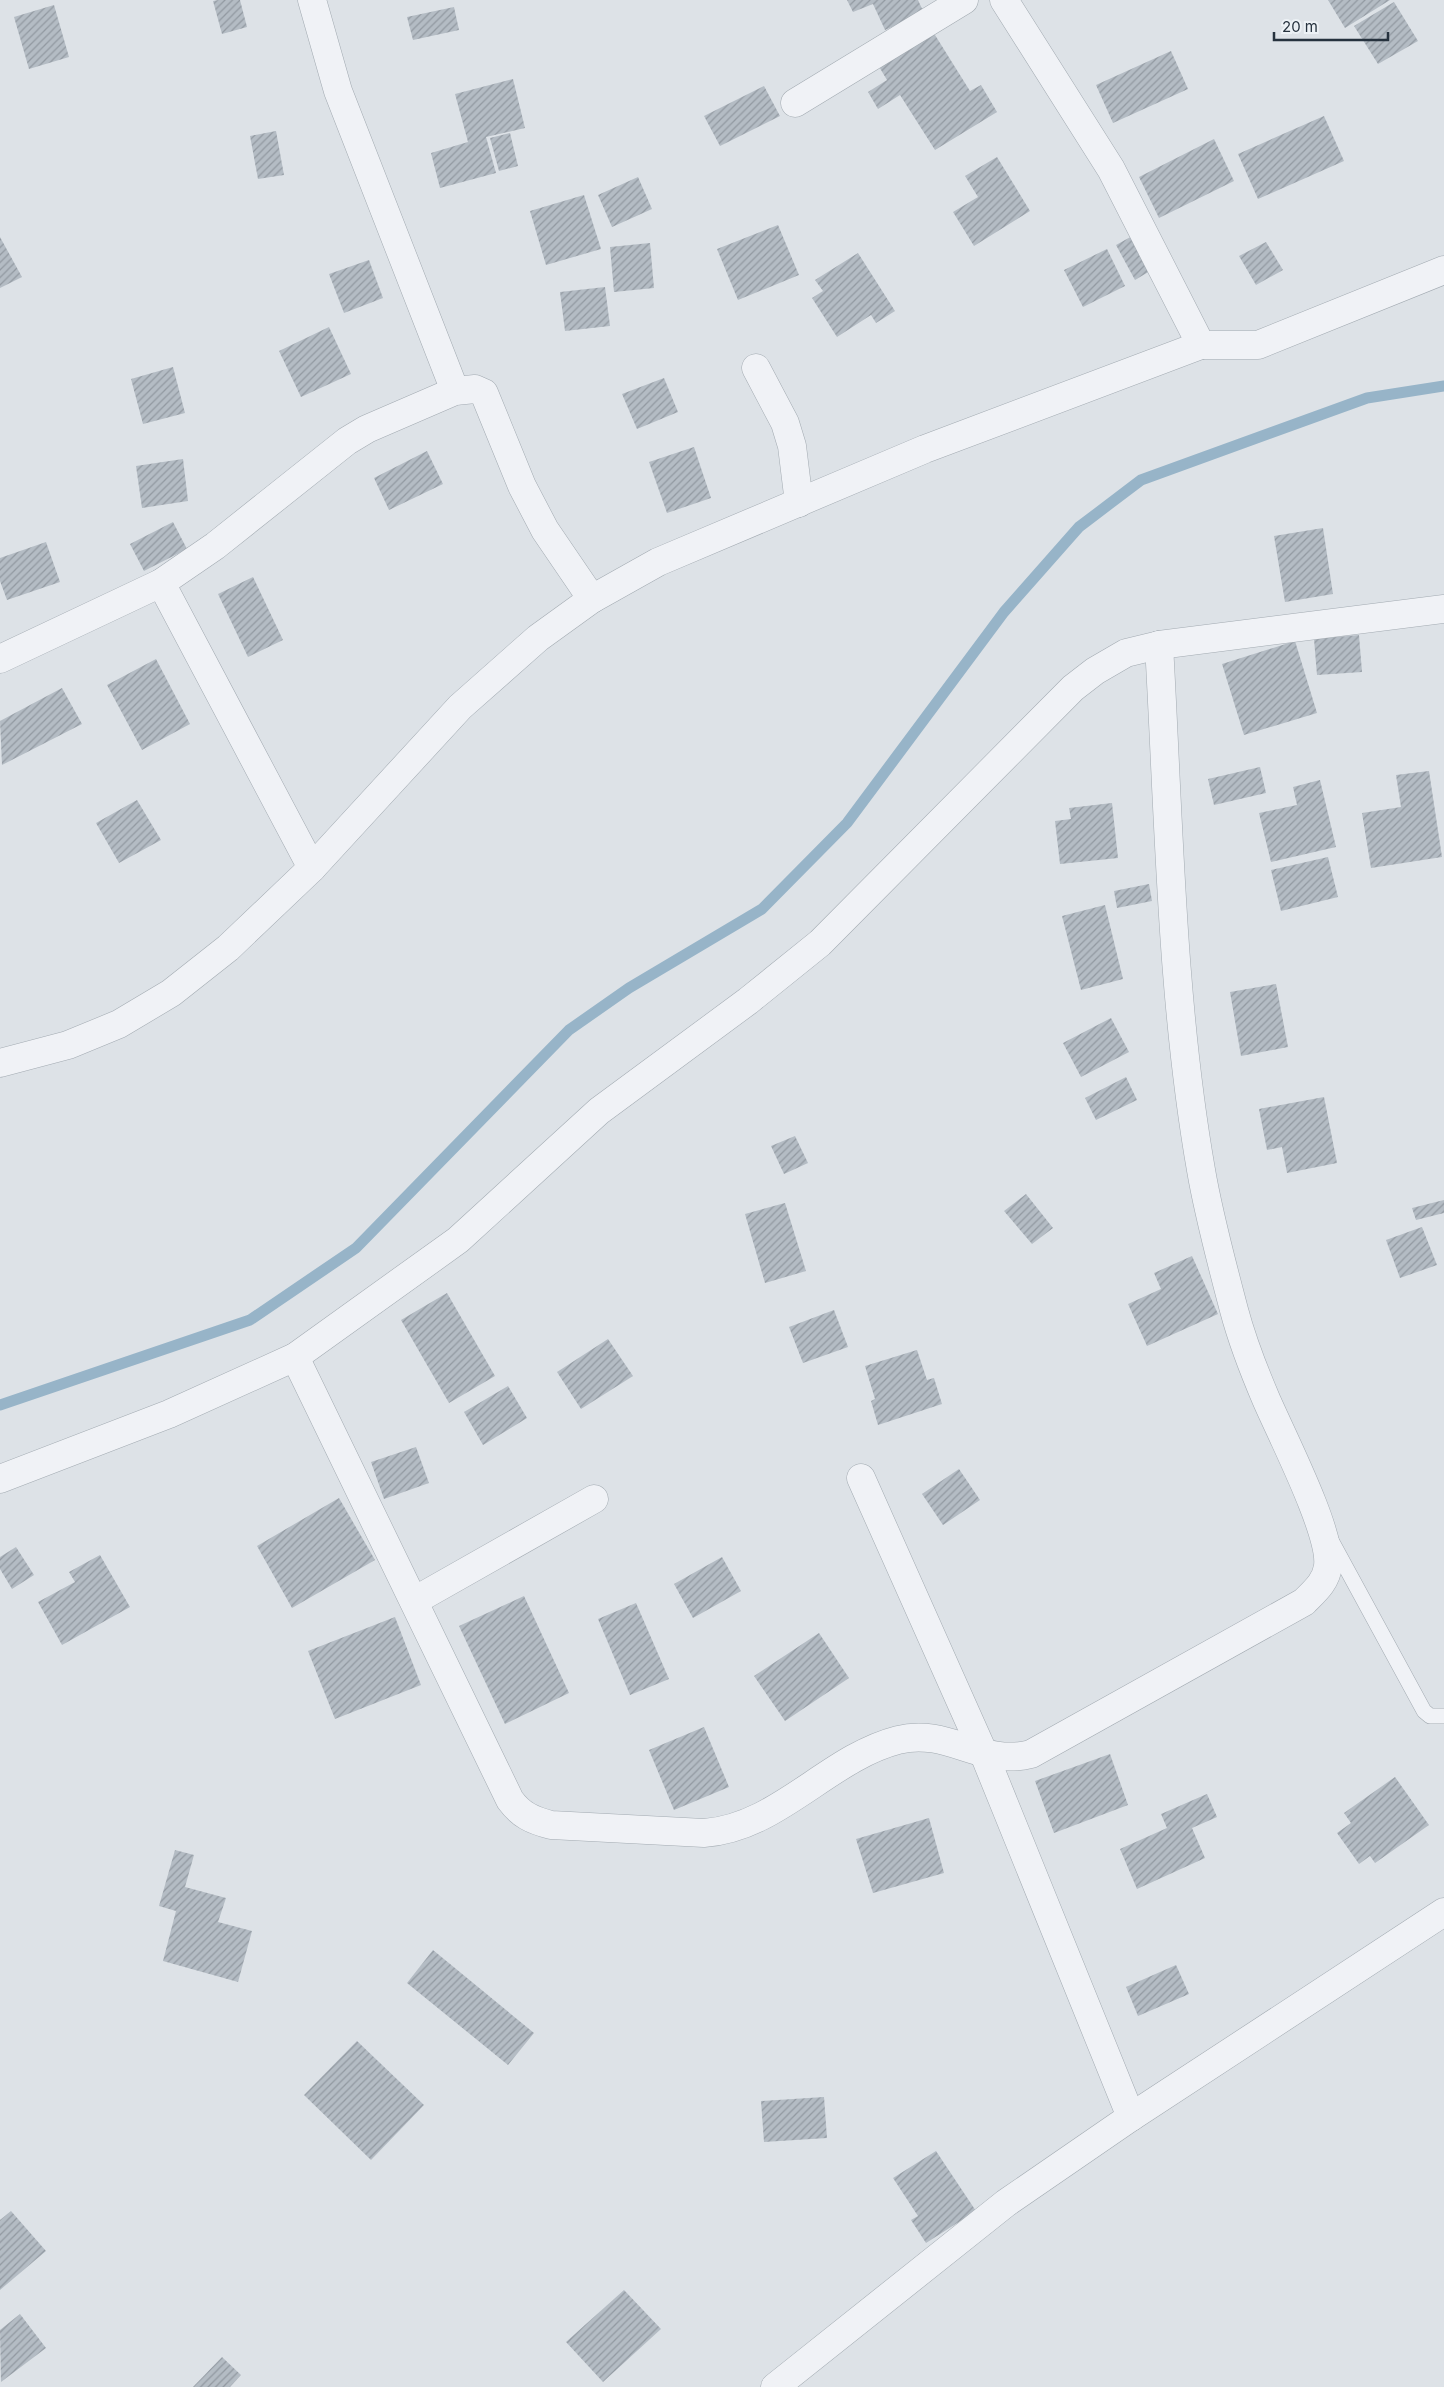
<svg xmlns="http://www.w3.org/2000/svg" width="1444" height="2387" font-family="Inter,sans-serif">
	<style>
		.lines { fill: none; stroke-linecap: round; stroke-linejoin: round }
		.stream { stroke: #97b4c8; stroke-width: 11 }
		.building { fill: url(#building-hatch) }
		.lane-casing { stroke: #a2aab1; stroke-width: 16 }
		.street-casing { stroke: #a2aab1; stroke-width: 29 }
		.lane { stroke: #f0f2f6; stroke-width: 15 }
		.street { stroke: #f0f2f6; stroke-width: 28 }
	</style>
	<defs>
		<pattern id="building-hatch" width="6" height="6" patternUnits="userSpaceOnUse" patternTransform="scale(1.25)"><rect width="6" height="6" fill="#b4bcc4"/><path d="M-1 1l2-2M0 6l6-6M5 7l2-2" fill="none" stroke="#9299a1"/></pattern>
	</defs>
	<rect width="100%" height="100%" fill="#dde2e7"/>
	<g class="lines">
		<!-- stream -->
		<path class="stream" d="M0,1405L250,1320L356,1248L569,1030L629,988L762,909L847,823L1004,612L1079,527L1141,480L1367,398L1444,386"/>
	</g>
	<!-- building -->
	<g class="building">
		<path d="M218,0H240L247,27L222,34L213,1Z"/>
		<path d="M847,0H918L924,13L885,30L873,4L853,12Z"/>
		<path d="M1328,0H1390L1345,28Z"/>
		<path d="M1394,2L1418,41L1378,64L1354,26Z"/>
		<path d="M54,5L69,57L29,69L14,17Z"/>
		<path d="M454,7L459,30L413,40L407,17Z"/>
		<path d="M930,27L970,91L981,85L997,112L935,150L900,95L878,109L868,92L887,80L875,60Z"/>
		<path d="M1171,51L1188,89L1113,123L1096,85Z"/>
		<path d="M513,79L525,128L486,137L496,173L440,188L431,153L468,142L455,94Z"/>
		<path d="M764,86L780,116L720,146L704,116Z"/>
		<path d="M1324,116L1344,161L1258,199L1238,154Z"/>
		<path d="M276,131L284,175L258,179L250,136Z"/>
		<path d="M510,133L518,166L499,171L490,138Z"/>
		<path d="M1214,139L1234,181L1159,218L1139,177Z"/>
		<path d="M997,157L1030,211L974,246L953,212L978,197L965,176Z"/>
		<path d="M638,177L652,209L612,227L598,195Z"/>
		<path d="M584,195L601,249L546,265L530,211Z"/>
		<path d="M778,225L799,275L738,300L717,249Z"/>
		<path d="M1136,234L1155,268L1135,280L1116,245Z"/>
		<path d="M0,237L22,277L0,288Z"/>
		<path d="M1266,242L1283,270L1256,285L1239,256Z"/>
		<path d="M650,243L654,288L614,292L610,247Z"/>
		<path d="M1107,249L1125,286L1083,307L1064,270Z"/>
		<path d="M858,253L895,311L876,323L871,315L837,337L812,298L823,291L815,280Z"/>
		<path d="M369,260L383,298L344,313L329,274Z"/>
		<path d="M605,287L610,326L565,331L560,292Z"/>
		<path d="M329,327L351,374L301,397L279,351Z"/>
		<path d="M173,367L185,413L143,424L131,379Z"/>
		<path d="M664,378L678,412L637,429L622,394Z"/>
		<path d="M694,447L711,498L667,513L649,462Z"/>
		<path d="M427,451L443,484L389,510L374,478Z"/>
		<path d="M183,459L188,501L142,508L136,466Z"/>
		<path d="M173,522L187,549L144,571L130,544Z"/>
		<path d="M1323,528L1333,594L1285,602L1274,536Z"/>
		<path d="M46,542L60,582L7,600L0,581V558Z"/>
		<path d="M253,577L283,640L248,657L218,594Z"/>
		<path d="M1359,635L1362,672L1317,675L1314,639Z"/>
		<path d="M1295,641L1317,713L1244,735L1222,664Z"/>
		<path d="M156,659L190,724L142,750L107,685Z"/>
		<path d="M62,688L82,724L2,765L0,721Z"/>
		<path d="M1260,767L1266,793L1214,805L1208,779Z"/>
		<path d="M1429,771L1442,857L1371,868L1362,813L1401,807L1396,775Z"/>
		<path d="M1320,780L1336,847L1271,862L1259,813L1297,805L1293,787Z"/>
		<path d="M137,800L161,840L119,863L96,823Z"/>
		<path d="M1112,803L1118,858L1060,864L1055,821L1071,819L1069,808Z"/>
		<path d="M1328,857L1338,897L1281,911L1271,870Z"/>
		<path d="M1149,884L1152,901L1117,908L1114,891Z"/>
		<path d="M1105,905L1123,979L1081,990L1062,916Z"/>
		<path d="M1276,984L1288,1047L1241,1056L1230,992Z"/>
		<path d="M1111,1018L1129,1052L1081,1077L1063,1043Z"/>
		<path d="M1126,1077L1137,1100L1096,1120L1085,1098Z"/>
		<path d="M1324,1097L1337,1163L1287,1173L1282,1147L1267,1150L1259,1109Z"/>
		<path d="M795,1136L808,1163L784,1174L771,1146Z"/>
		<path d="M1026,1194L1053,1228L1032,1244L1004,1211Z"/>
		<path d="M1444,1200V1213L1416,1220L1412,1208Z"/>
		<path d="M785,1203L806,1271L765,1283L745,1214Z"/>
		<path d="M1422,1227L1437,1265L1400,1278L1386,1240Z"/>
		<path d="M1192,1256L1218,1314L1147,1346L1128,1304L1161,1289L1154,1273Z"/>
		<path d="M447,1293L495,1376L449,1403L401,1320Z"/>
		<path d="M834,1310L848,1347L803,1363L789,1327Z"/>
		<path d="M608,1339L633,1376L581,1409L557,1372Z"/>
		<path d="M917,1350L927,1380L934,1378L942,1404L878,1425L871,1401L875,1399L865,1366Z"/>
		<path d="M508,1386L527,1418L483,1445L464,1412Z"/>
		<path d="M416,1447L429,1483L384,1499L371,1462Z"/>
		<path d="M959,1469L980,1500L943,1525L922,1494Z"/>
		<path d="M339,1498L375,1560L292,1608L257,1546Z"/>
		<path d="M16,1547L34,1575L12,1589L0,1569V1557Z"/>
		<path d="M100,1555L130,1607L62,1645L38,1602L75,1582L69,1572Z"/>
		<path d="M722,1557L741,1591L693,1618L674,1584Z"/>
		<path d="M524,1596L569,1693L505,1724L459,1626Z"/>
		<path d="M636,1603L669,1679L630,1695L598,1619Z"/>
		<path d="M395,1617L421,1685L335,1719L308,1651Z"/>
		<path d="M819,1633L849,1678L785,1721L754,1676Z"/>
		<path d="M704,1727L729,1787L674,1810L649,1750Z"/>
		<path d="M1110,1754L1128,1805L1054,1833L1035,1781Z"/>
		<path d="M1395,1777L1429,1825L1375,1863L1370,1856L1359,1864L1337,1833L1351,1823L1344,1813Z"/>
		<path d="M1207,1794L1217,1817L1192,1828L1205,1858L1137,1889L1120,1849L1167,1828L1161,1814Z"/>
		<path d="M929,1818L944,1873L873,1893L856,1839Z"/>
		<path d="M175,1850L194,1855L185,1887L226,1898L218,1922L252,1931L238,1982L163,1961L176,1911L159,1906Z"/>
		<path d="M433,1950L534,2033L508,2065L407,1983Z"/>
		<path d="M1176,1965L1189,1994L1138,2016L1126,1987Z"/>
		<path d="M357,2041L424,2105L371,2160L304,2095Z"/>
		<path d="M824,2097L827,2138L764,2142L761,2101Z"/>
		<path d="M936,2151L976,2211L926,2243L911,2220L918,2216L893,2178Z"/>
		<path d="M11,2211L46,2251L0,2290V2220Z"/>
		<path d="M624,2290L661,2329L603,2382L566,2342Z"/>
		<path d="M20,2314L46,2348L1,2382L0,2330Z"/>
		<path d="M222,2357L241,2375L230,2387H193Z"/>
	</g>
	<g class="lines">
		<defs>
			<path id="lane" d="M1332,1542L1424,1711L1430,1716H1444"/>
			<g id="street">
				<path d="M312,0L338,91L455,391"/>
				<path d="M1004,0L1111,169L1201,345H1258L1444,270"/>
				<path d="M795,103L964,0"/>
				<path d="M756,368L785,423L792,446L799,503"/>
				<path d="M161,583L312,868"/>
				<path d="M0,659L161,583L215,546L347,441L367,429L455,391L475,389L484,393L522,486L545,530L592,599"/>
				<path d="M0,1063L68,1045L119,1024L171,993L228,948L312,868L460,707L538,638L592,599L658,562L925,449L1201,345"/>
				<path d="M295,1357L510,1800C521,1815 532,1820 551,1825L704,1833C778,1828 828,1758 898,1740C948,1727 981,1767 1031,1754L1304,1602C1315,1591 1326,1582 1328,1566C1332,1533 1281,1434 1266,1399C1254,1371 1242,1340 1234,1310C1222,1264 1209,1217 1201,1170C1171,999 1169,819 1159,645"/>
				<path d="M861,1478L984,1754L1131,2117"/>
				<path d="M0,1479L169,1414L295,1357L458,1240L599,1111L748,1001L820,943L1073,688L1095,671L1126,653L1159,645L1444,609"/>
				<path d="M414,1601L594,1499"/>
				<path d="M775,2387L1006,2203L1131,2117L1444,1912"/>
			</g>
		</defs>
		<!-- lane casing -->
		<use href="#lane" class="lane-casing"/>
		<!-- street casing -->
		<use href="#street" class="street-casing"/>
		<!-- lane -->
		<use href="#lane" class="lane"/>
		<!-- street -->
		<use href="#street" class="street"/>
	</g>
	<!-- scale -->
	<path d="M1274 32v8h114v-8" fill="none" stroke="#26323e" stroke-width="2.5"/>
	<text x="1282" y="32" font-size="15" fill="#26323e" stroke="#ecf1f5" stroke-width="4" paint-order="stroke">20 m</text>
</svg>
